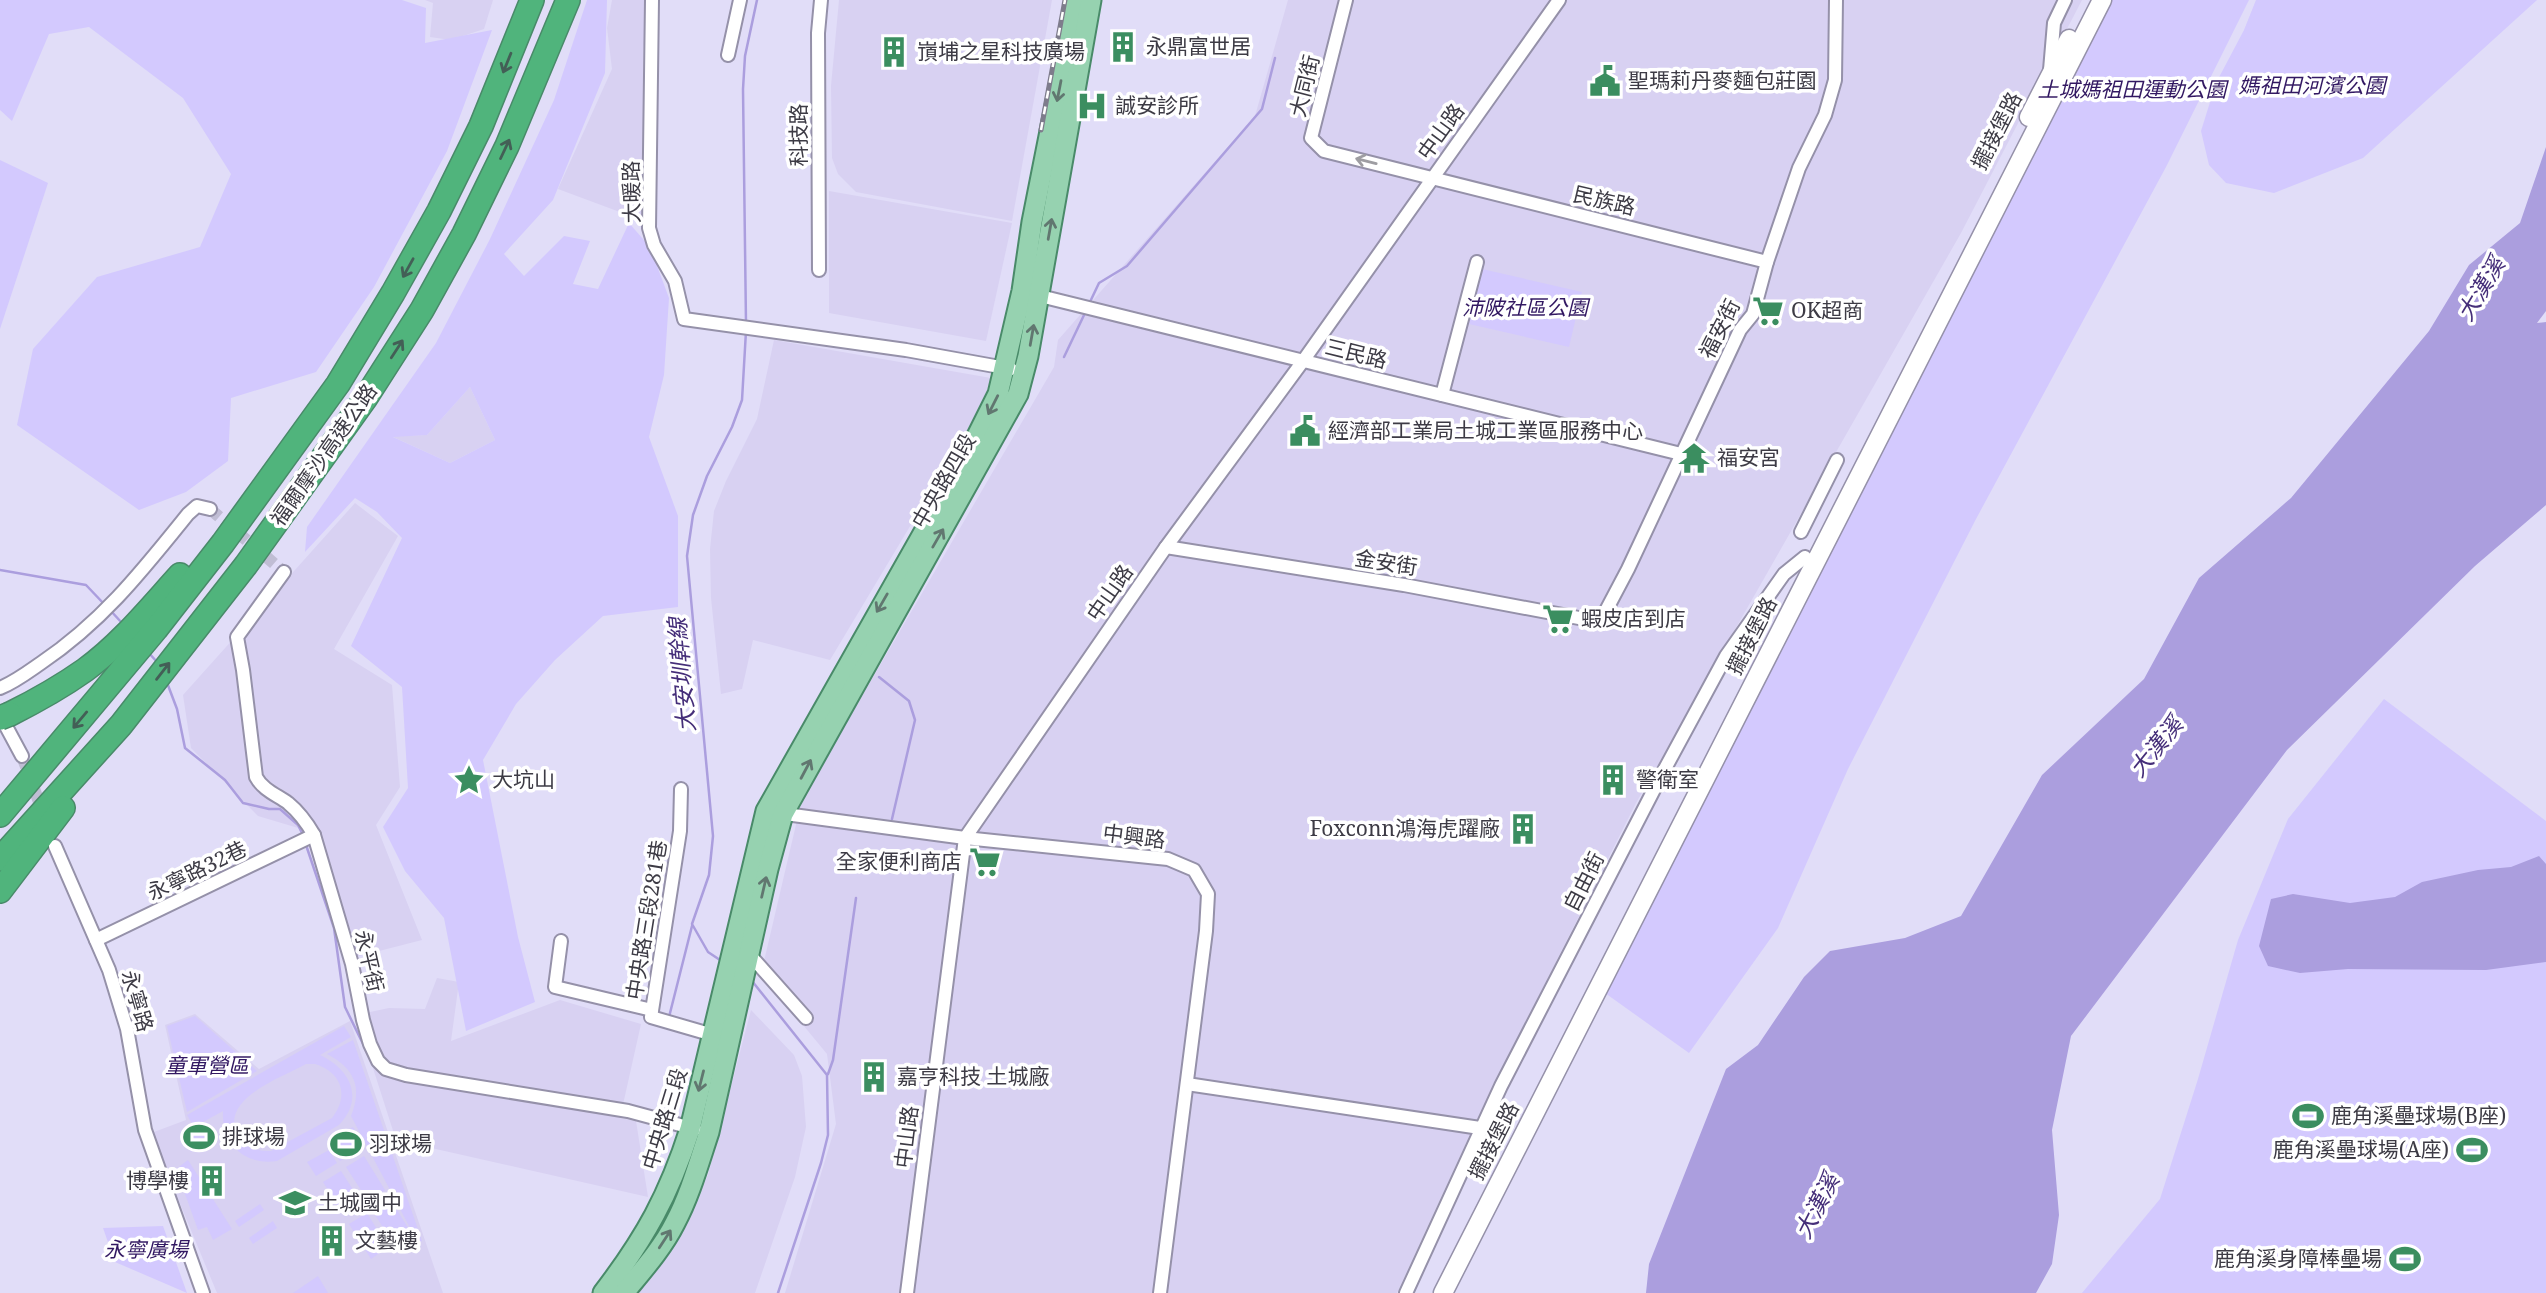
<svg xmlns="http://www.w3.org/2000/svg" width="2546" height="1293" font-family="'Noto Serif','Noto Sans TC',serif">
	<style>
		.built { fill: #d8d1f2 }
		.green { fill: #d3c9fe; fill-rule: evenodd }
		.water { fill: #ab9ede }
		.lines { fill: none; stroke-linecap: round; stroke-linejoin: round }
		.stream { stroke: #ab9ede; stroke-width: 2.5 }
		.street-tunnel { stroke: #c0bdd4; stroke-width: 12; stroke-dasharray: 12 6; stroke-linecap: butt }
		.street-casing { stroke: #9591a9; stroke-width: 16 }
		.secondary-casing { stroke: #9591a9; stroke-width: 21 }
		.primary-casing { stroke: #498a69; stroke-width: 23 }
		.highway-casing { stroke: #498a69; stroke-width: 26 }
		.street { stroke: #fff; stroke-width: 12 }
		.secondary { stroke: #fff; stroke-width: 18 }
		.primary { stroke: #96d2b0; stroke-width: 19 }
		.highway { stroke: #50b47c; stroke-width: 23 }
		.rail-casing { stroke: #7e7c8c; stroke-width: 5 }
		.rail { stroke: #fff; stroke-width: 2.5; stroke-dasharray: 8; stroke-linecap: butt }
		.highway-bridge-casing { stroke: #498a69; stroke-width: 26; stroke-linecap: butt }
		.highway-bridge { stroke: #50b47c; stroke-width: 23 }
		.oneway { stroke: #435f56 }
		.oneway2 { stroke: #617770 }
		.oneway3 { stroke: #9e9da2 }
		.labels { text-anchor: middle; stroke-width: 7; stroke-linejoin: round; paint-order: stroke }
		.poi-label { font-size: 21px; fill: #3d3b45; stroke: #fff; text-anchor: start }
		.street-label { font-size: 21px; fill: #3d3b45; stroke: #fff }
		.park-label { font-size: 21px; font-style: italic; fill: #321862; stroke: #fff }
		.water-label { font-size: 23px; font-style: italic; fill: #452e79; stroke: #fff }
	</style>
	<rect width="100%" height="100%" fill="#e1ddf8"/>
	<!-- built -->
	<g class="built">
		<path d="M425,0H493L484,29L451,40L430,37L433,3Z"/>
		<path d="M612,0H650L643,51L644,221L558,189L612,69L607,28Z"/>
		<path d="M839,0H1052L1012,221L856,192L838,174L832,158L831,86Z"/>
		<path d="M1288,0H2082L1961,233L1636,803L1478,1117L1397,1293H785L836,1124L827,1054L761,974L802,799L1054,367L1058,340L1255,116Z"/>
		<path d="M829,191L1012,223L986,341L829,313Z"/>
		<path d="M774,340L991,378L982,406L830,660L753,640L742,689L721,694L711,598L710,549L714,511L726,481L757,419Z"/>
		<path d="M470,387L495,440L450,463L391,436L427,435Z"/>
		<path d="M355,503L398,536L334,649L392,685L400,787L376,825L422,940L344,960L305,830L258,816L191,748L183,695Z"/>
		<path d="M437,978L459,982L451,1041L560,1000L641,1024L620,1118L636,1121L648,1197L396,1140L356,1015L389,1008L425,1009Z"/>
		<path d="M751,1010L794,1055L802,1076L806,1127L795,1177L755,1293H637L672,1251L708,1175Z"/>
		<path d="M195,1014L259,1069L350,1021L443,1293H217L159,1153L154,1132L186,1120L165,1025Z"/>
	</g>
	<!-- green -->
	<g class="green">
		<path d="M0,0H402L426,8L425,43L492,30L447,151L374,287L316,372L231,398L228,461L186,492L139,510L17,425L33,349L97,277L200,247L231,174L183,98L89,27L49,34L12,121L0,110Z"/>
		<path d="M587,0H607L605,73L553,200L504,254L524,276L564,236L590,241L573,284L598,289L629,223L650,247L669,298L664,375L649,437L678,516V607L603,616L555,660L516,704L483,760L518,937L535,1002L466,1031L444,918L405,871L383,827L408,788L402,687L351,646L402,538L377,512L355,498L305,552L307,527L436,343L490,239L554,100ZM470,387L495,440L450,463L393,437L427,435Z"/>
		<path d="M2106,0H2249L2166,167L1976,519L1848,769L1778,928L1689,1053L1605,993Z"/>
		<path d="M2256,0H2537L2363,158L2274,193L2226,183L2209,165L2201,131L2216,83L2244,30Z"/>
		<path d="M0,160L48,183L0,329Z"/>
		<path d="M1482,269L1582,292L1569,347L1469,324Z"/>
		<path d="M2384,699L2546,821V1293H2082L2160,1199L2198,1079L2238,940L2288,819Z"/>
		<path d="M195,1016L257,1071L187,1112L167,1026Z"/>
		<path d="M344,1026L351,1037L320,1055C350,1069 365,1098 339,1125L277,1161C244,1166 221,1143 223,1111L194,1127L187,1115ZM315,1064C341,1072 350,1095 332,1118L271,1151C258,1151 245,1149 238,1136C218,1099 281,1078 306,1064Z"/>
		<path d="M353,1040L422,1241L418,1243L351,1116C363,1087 354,1068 327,1054Z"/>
		<path d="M207,1122L215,1134L191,1152L182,1140Z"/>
		<path d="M353,1127L364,1147L340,1161L328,1142Z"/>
		<path d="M329,1150L337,1163L316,1176L307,1162Z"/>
		<path d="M364,1156L385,1190L368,1201L346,1167Z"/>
		<path d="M188,1160L232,1229L213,1240L207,1227L198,1230L176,1169Z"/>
		<path d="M341,1171L363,1205L345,1217L323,1182Z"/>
		<path d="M390,1199L412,1234L394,1245L372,1210Z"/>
		<path d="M260,1204L264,1210L239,1227L235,1221Z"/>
		<path d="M367,1213L388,1247L371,1259L349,1224Z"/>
		<path d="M273,1221L277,1228L253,1244L249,1238Z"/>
		<path d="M163,1226L187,1293L115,1262L103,1228Z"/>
		<path d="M318,1276L328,1293H293Z"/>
	</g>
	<!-- water -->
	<g class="water">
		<path d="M2546,147V311L2537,323L2546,322V505L2475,566L2287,750L2071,1036L2052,1130L2059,1215L2052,1264L2036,1293H1646L1649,1264L1726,1069L1758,1045L1804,977L1830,951L1905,938L1961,916L2042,775L2144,679L2199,578L2291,498L2429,331L2469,265L2520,223Z"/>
		<path d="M2539,856L2546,864V962L2486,970L2348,969L2300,973L2268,966L2259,946L2271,899L2293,894L2350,903L2395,897L2422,882L2478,870L2511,867Z"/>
	</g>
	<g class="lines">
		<!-- stream -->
		<g class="stream">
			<path d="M1089,304L1099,283L1127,266L1262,109L1275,58"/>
			<path d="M746,324L743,89L745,56L757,0"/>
			<path d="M1064,357L1085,313"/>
			<path d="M0,570L86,585L105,605"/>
			<path d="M110,610L122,623"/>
			<path d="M148,652L157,662"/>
			<path d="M879,677L909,701L915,720L892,819"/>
			<path d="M166,680L177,709L185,748L225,780L243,803L269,809H280L298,825L303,835"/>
			<path d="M306,845L334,928L345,1007L365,1048"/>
			<path d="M723,962L708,952L692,924L709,875L713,836L687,556L693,515L707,476L732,427L742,400L746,331"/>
			<path d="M752,981L827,1075L828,1135L821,1163L778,1293"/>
			<path d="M669,1017L692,926"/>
			<path d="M828,1074L833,1060L856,898"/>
		</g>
		<!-- street-tunnel -->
		<g class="street-tunnel">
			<path d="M210,509L284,572"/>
			<path d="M22,756L43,813"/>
		</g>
		<defs>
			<g id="street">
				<path d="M652,0L649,228L654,245L675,281L684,319L906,350L1011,369"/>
				<path d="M1346,0L1311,138L1324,151L1767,262"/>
				<path d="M728,55L740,0"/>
				<path d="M2050,70L2054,23L2065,0"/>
				<path d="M819,270L818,33L821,0"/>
				<path d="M1032,294L1681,454"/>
				<path d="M1442,395L1477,262"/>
				<path d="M1801,532L1837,460"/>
				<path d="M1166,547L1404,585L1600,622L1628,569L1740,330L1753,314L1767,262L1799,168L1825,115L1835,80L1836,0"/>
				<path d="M284,572L237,637L243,670L256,777C263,790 277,795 288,803C299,812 307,823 314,835L352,964L363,1020L370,1044L378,1061L386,1069L406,1075L628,1111L695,1129"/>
				<path d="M0,688C15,682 28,672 41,663C103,621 142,571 188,514L197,506L210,509"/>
				<path d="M0,715L22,756"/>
				<path d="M681,789L680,831L651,1017L720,1037"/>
				<path d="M778,813L965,838L1168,859L1194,870L1208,894L1206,931L1160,1293"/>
				<path d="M55,846L109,970L127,1029L145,1130L203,1293"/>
				<path d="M96,940L314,835"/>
				<path d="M561,941L555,987L652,1010"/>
				<path d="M749,954L806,1018"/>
				<path d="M1187,1084L1480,1128"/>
				<path d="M907,1293L965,838L1166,547L1303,361L1559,0"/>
				<path d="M1406,1293L1501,1086L1661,776L1726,656L1784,574L1805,557"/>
			</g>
			<g id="secondary">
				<path d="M2029,117L2069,39"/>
				<path d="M1443,1293L2102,0"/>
			</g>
			<g id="primary">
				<path d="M603,1293C645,1238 669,1195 690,1129L766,811L967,456L998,394L1022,291L1032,222L1076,0"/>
				<path d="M624,1293C642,1271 662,1249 675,1223C690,1195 699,1162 709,1132L768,869L783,814L1018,394L1028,356L1091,0"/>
			</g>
			<g id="highway">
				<path d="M10,714C36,701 61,687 85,670C121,644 150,608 180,575"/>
				<path d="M0,815L156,629L223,543L338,384L393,293L439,211L481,126L532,0"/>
				<path d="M0,859L121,725L246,565L365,399L422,310L464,234L507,146L568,0"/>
				<path d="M0,891L63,808"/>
			</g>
		</defs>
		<!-- street casing -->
		<use href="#street" class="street-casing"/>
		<!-- secondary casing -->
		<use href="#secondary" class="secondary-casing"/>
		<!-- primary casing -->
		<use href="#primary" class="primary-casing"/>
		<!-- highway casing -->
		<use href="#highway" class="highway-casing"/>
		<!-- street -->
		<use href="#street" class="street"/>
		<!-- secondary -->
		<use href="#secondary" class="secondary"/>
		<!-- primary -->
		<use href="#primary" class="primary"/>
		<!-- highway -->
		<use href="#highway" class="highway"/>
		<defs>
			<path id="rail" d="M1041,130L1065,0"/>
		</defs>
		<!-- rail casing -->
		<use href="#rail" class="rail-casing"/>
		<!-- rail -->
		<use href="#rail" class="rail"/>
		<defs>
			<path id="highway-bridge" d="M0,718L10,714"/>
		</defs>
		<!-- highway-bridge casing -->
		<use href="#highway-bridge" class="highway-bridge-casing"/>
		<!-- highway-bridge -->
		<use href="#highway-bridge" class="highway-bridge"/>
	</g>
	<!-- one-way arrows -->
	<defs><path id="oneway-shaft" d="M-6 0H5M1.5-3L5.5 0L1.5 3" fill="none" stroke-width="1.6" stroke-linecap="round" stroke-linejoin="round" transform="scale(1.75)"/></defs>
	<g class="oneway">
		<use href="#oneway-shaft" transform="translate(507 63) rotate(112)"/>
		<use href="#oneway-shaft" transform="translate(505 149) rotate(-65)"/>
		<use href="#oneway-shaft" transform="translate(408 268) rotate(119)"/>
		<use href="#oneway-shaft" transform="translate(397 349) rotate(-57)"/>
		<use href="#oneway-shaft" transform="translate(163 671) rotate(-52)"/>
		<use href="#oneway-shaft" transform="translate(80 720) rotate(130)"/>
	</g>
	<g class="oneway2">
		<use href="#oneway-shaft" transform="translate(1059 91) rotate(101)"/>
		<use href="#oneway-shaft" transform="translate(1050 229) rotate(-80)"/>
		<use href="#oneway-shaft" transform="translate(1032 335) rotate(-80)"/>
		<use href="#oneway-shaft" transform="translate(993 405) rotate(117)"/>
		<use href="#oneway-shaft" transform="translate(938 538) rotate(-60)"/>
		<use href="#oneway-shaft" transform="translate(882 603) rotate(120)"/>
		<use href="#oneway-shaft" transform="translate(806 769) rotate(-62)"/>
		<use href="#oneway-shaft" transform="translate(764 887) rotate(-77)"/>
		<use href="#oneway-shaft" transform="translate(701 1081) rotate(104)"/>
		<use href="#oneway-shaft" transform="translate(665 1239) rotate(-57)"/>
	</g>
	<use class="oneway3" href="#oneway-shaft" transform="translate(1366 161) rotate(-166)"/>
	<!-- icons -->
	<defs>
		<symbol id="building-bare" viewBox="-9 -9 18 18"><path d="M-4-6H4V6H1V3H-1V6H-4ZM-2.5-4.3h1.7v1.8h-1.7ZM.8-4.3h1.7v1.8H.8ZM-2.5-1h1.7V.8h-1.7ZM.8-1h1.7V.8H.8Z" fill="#3b8e60" stroke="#fff" stroke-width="2.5" paint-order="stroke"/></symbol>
		<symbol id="civic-bare" viewBox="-9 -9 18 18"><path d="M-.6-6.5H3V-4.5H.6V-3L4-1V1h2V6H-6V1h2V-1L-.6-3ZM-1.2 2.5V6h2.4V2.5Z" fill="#3b8e60" stroke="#fff" stroke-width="2.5" paint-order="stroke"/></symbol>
		<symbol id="hospital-bare" viewBox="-9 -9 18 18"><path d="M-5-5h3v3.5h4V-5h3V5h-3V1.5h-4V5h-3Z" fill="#3b8e60" stroke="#fff" stroke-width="2.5" paint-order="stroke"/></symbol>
		<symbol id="supermarket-bare" viewBox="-9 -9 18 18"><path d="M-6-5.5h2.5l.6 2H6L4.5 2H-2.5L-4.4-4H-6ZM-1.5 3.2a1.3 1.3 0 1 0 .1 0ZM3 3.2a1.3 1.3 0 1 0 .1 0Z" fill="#3b8e60" stroke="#fff" stroke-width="2.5" paint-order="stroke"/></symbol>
		<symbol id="temple-bare" viewBox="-9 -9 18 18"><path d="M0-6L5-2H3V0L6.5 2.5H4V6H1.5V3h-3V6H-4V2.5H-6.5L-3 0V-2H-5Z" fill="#3b8e60" stroke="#fff" stroke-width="2.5" paint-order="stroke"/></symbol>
		<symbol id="sight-bare" viewBox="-9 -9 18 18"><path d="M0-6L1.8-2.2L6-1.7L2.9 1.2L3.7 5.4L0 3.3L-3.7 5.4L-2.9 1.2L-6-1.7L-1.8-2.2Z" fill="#3b8e60" stroke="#fff" stroke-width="2.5" paint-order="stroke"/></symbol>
		<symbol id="stadium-bare" viewBox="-9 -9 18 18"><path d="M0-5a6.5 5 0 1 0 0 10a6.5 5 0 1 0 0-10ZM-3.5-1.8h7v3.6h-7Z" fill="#3b8e60" stroke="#fff" stroke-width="2.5" paint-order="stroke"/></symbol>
		<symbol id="school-bare" viewBox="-9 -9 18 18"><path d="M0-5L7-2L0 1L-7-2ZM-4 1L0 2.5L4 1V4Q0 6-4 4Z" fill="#3b8e60" stroke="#fff" stroke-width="2.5" paint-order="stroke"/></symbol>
	</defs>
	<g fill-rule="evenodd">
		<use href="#building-bare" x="1101" y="25" width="44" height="44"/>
		<use href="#building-bare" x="872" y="30" width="44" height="44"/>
		<use href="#civic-bare" x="1583" y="59" width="44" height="44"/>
		<use href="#hospital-bare" x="1070" y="84" width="44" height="44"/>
		<use href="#supermarket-bare" x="1746" y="289" width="44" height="44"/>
		<use href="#civic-bare" x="1283" y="409" width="44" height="44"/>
		<use href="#temple-bare" x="1672" y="436" width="44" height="44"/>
		<use href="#supermarket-bare" x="1536" y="597" width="44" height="44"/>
		<use href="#sight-bare" x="447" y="758" width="44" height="44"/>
		<use href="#building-bare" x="1591" y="758" width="44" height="44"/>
		<use href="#building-bare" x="1501" y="807" width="44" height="44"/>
		<use href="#supermarket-bare" x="963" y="840" width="44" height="44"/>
		<use href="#building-bare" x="852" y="1055" width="44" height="44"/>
		<use href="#stadium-bare" x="2286" y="1094" width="44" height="44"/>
		<use href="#stadium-bare" x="177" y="1115" width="44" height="44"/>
		<use href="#stadium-bare" x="324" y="1122" width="44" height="44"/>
		<use href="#stadium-bare" x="2450" y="1128" width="44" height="44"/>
		<use href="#building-bare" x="190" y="1159" width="44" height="44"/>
		<use href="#school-bare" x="273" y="1181" width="44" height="44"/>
		<use href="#building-bare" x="310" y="1219" width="44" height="44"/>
		<use href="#stadium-bare" x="2383" y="1237" width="44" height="44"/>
	</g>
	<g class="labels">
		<!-- poi labels -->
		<g class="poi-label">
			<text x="1146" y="54">永鼎富世居</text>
			<text x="917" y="59">嵿埔之星科技廣場</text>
			<text x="1628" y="88">聖瑪莉丹麥麵包莊園</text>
			<text x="1115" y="113">誠安診所</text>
			<text x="1791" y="318">OK超商</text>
			<text x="1328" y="438">經濟部工業局土城工業區服務中心</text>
			<text x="1717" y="465">福安宮</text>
			<text x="1581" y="626">蝦皮店到店</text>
			<text x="492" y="787">大坑山</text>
			<text x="1636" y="787">警衛室</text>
			<text x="1500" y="836" text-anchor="end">Foxconn鴻海虎躍廠</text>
			<text x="962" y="869" text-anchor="end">全家便利商店</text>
			<text x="897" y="1084">嘉亨科技 土城廠</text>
			<text x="2331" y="1123">鹿角溪壘球場(B座)</text>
			<text x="222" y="1144">排球場</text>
			<text x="369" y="1151">羽球場</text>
			<text x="2449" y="1157" text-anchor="end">鹿角溪壘球場(A座)</text>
			<text x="189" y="1188" text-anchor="end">博學樓</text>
			<text x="318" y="1210">土城國中</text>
			<text x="355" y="1248">文藝樓</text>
			<text x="2382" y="1266" text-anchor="end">鹿角溪身障棒壘場</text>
		</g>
		<!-- street labels -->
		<g class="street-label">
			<text transform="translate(1305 86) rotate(-76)" y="7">大同街</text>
			<text transform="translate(1997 131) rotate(-63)" y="7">擺接堡路</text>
			<text transform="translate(1441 132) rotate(-54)" y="7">中山路</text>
			<text transform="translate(799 135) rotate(-90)" y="7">科技路</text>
			<text transform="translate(632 192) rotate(-91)" y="7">大暖路</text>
			<text transform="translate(1604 201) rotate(13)" y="7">民族路</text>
			<text transform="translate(1720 329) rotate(-63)" y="7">福安街</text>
			<text transform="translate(1356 354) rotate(14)" y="7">三民路</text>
			<text transform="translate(324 455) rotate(-55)" y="7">福爾摩沙高速公路</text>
			<text transform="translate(944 481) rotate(-60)" y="7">中央路四段</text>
			<text transform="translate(1386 563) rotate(9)" y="7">金安街</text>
			<text transform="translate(1110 593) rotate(-55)" y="7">中山路</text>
			<text transform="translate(1752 636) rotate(-63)" y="7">擺接堡路</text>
			<text transform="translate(1134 837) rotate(7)" y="7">中興路</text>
			<text transform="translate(197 871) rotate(-26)" y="7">永寧路32巷</text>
			<text transform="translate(1584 882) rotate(-63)" y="7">自由街</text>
			<text transform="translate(647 920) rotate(-81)" y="7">中央路三段281巷</text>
			<text transform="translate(369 961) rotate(77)" y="7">永平街</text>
			<text transform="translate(137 1001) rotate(74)" y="7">永寧路</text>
			<text transform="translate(665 1119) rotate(-73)" y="7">中央路三段</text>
			<text transform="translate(907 1137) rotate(-83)" y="7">中山路</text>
			<text transform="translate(1494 1141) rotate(-63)" y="7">擺接堡路</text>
		</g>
		<!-- park labels -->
		<g class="park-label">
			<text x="2312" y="93">媽祖田河濱公園</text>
			<text x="2132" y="97">土城媽祖田運動公園</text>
			<text x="1525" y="315">沛陂社區公園</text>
			<text x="207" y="1073">童軍營區</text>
			<text x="146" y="1257">永寧廣場</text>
		</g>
		<!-- water labels -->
		<g class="water-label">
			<text transform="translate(2481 289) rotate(-59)" y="8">大漢溪</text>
			<text transform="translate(682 675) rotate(-95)" y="8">大安圳幹線</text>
			<text transform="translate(2156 747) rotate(-51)" y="8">大漢溪</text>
			<text transform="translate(1817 1206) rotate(-63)" y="8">大漢溪</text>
		</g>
	</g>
</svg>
